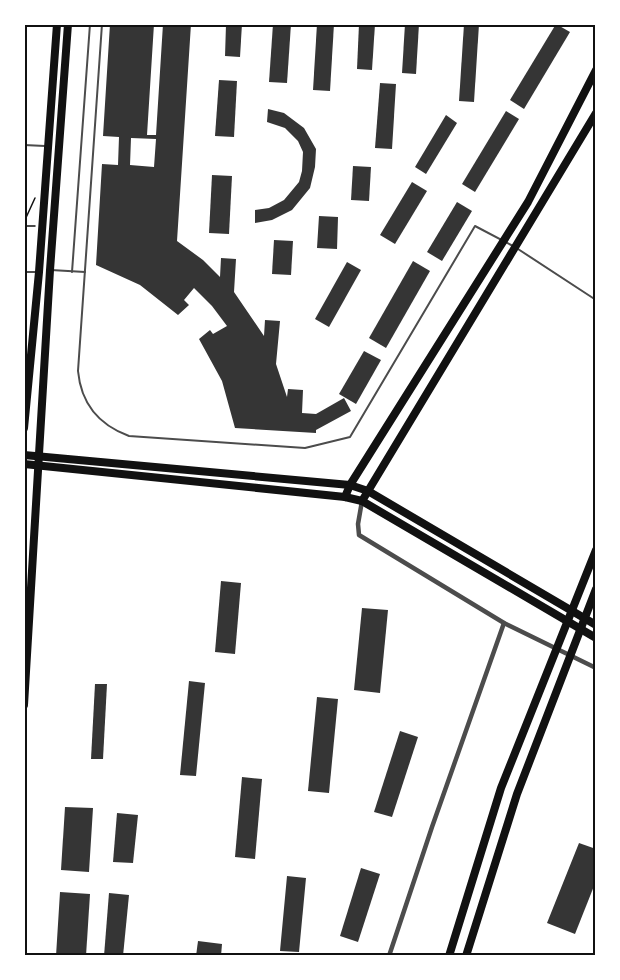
<svg xmlns="http://www.w3.org/2000/svg" width="620" height="980" font-family="'DM Sans',sans-serif">
	<style>
		.building { fill: #353535; fill-rule: evenodd }
		.lines { fill: none; stroke-linecap: round; stroke-linejoin: round }
		.path { stroke: #111; stroke-width: 1.5 }
		.service { stroke: #4c4c4c; stroke-width: 2 }
		.minor { stroke: #4c4c4c; stroke-width: 4.5 }
		.primary { stroke: #111; stroke-width: 8 }
		.motorway { stroke: #111; stroke-width: 8 }
		.neatline { fill: none; stroke: #111; stroke-width: 2 }
	</style>
	<rect width="100%" height="100%" fill="#fff"/>
	<!-- building -->
	<g class="building">
		<path d="M110,24H154L147,135H156L163,24H191L177,241L203,260L220,277L221,258L236,259L234,292L264,336L265,320L280,321L276,364L287,397L288,389L303,390L302,413L316,414L344,398L351,411L316,430V433L235,428L222,381L199,339L210,330L213,334L227,326L212,306L194,288L184,300L189,305L178,315L140,285L96,265L102,164L118,165L119,137L103,136ZM131,138L156,139L154,167L130,165Z"/>
		<path d="M226,24H242L240,57L225,56Z"/>
		<path d="M273,24H291L287,83L269,82Z"/>
		<path d="M317,24H334L330,91L313,90Z"/>
		<path d="M359,24H375L372,70L357,69Z"/>
		<path d="M405,24H419L416,74L402,73Z"/>
		<path d="M464,24H479L474,102L459,101Z"/>
		<path d="M556,24L570,32L524,109L510,100Z"/>
		<path d="M219,80L237,81L234,137L215,136Z"/>
		<path d="M380,83L396,84L392,149L375,148Z"/>
		<path d="M268,109L284,113L304,128L316,149L315,167L310,188L292,210L272,220L255,223V210L269,208L284,200L299,182L302,171L303,152L298,141L285,128L267,122Z"/>
		<path d="M506,111L519,119L475,192L462,184Z"/>
		<path d="M446,115L457,123L426,174L415,167Z"/>
		<path d="M353,166L371,167L369,201L351,200Z"/>
		<path d="M212,175L232,176L229,234L209,233Z"/>
		<path d="M412,182L427,191L395,244L380,235Z"/>
		<path d="M457,202L472,211L442,261L427,252Z"/>
		<path d="M319,216L338,217L337,249L317,248Z"/>
		<path d="M274,240L293,241L291,275L272,274Z"/>
		<path d="M413,261L430,271L386,348L369,338Z"/>
		<path d="M347,262L361,270L329,327L315,319Z"/>
		<path d="M364,351L381,360L356,404L339,394Z"/>
		<path d="M221,581L241,583L235,654L215,652Z"/>
		<path d="M362,608L388,610L380,693L354,690Z"/>
		<path d="M189,681L205,683L196,776L180,775Z"/>
		<path d="M95,684H107L103,759H91Z"/>
		<path d="M317,697L338,699L329,793L308,791Z"/>
		<path d="M400,731L418,737L392,817L374,812Z"/>
		<path d="M242,777L262,779L255,859L235,857Z"/>
		<path d="M65,807L93,808L89,872L61,870Z"/>
		<path d="M117,813L138,815L133,863L113,862Z"/>
		<path d="M579,843L596,849V881L575,934L547,923Z"/>
		<path d="M361,868L380,874L358,942L340,936Z"/>
		<path d="M287,876L306,878L299,952L280,951Z"/>
		<path d="M60,892L90,894L86,956H56Z"/>
		<path d="M109,893L129,895L123,956H104Z"/>
		<path d="M198,941L222,944L221,956H196Z"/>
	</g>
	<g class="lines">
		<!-- path -->
		<g class="path">
			<path d="M24,222L35,198"/>
			<path d="M24,226H35"/>
		</g>
		<!-- service -->
		<g class="service">
			<path d="M102,24L78,371C81,403 99,425 129,436L305,448L350,437L475,226L513,246"/>
			<path d="M24,145L45,146"/>
			<path d="M518,249L596,300"/>
			<path d="M51,270L85,272"/>
			<path d="M24,272H36"/>
			<path d="M72,272L90,24"/>
		</g>
		<!-- minor -->
		<g class="minor">
			<path d="M362,501L358,524L359,535L504,623L596,668"/>
			<path d="M389,956L432,827L504,623"/>
		</g>
		<!-- primary -->
		<g class="primary">
			<path d="M24,428L39,272L57,24"/>
			<path d="M24,455L350,485L368,491L596,625"/>
			<path d="M24,464L345,497L362,501L596,113"/>
			<path d="M345,497L350,485L528,202L596,70"/>
			<path d="M362,501L596,638"/>
			<path d="M24,705L50,270L68,24"/>
		</g>
		<!-- motorway -->
		<g class="motorway">
			<path d="M449,956L501,788L596,550"/>
			<path d="M466,956L517,794L596,589"/>
		</g>
	</g>
	<!-- border -->
	<rect width="620" height="980" fill="none" stroke="#ffffff" stroke-width="51"/>
	<rect x="26" y="26" width="568" height="928" class="neatline"/>
</svg>
